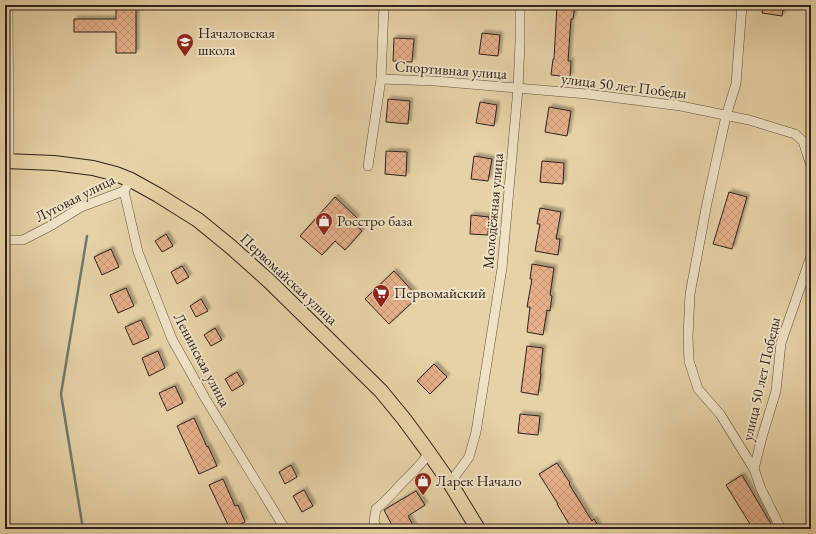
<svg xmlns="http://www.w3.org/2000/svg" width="816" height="534" font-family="'EB Garamond',serif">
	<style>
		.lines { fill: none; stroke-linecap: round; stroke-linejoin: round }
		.stream { stroke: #6c7b71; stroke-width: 2.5 }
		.building { fill: url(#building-cross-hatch); stroke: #2e221c; filter: url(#shadow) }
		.minor-casing { stroke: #5c4e3e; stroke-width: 10 }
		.primary-casing { stroke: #2e221c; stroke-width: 16 }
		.minor { stroke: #efe2c5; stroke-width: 9 }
		.primary { stroke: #e6d2a6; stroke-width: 14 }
		.labels { text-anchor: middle; stroke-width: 4; stroke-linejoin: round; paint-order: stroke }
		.poi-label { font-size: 15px; fill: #2e221c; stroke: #efe2c5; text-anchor: start }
		.street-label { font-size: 15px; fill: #2e221c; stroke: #efe2c5 }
	</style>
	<defs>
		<pattern id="building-cross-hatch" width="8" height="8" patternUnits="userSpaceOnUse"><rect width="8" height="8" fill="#e5b08a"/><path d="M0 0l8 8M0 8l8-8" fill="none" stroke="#c59776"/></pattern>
		<filter id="shadow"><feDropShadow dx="3" dy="-3" stdDeviation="1" flood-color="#0004"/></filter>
	</defs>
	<rect width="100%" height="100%" fill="#e6d2a6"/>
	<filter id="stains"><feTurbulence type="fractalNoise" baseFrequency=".005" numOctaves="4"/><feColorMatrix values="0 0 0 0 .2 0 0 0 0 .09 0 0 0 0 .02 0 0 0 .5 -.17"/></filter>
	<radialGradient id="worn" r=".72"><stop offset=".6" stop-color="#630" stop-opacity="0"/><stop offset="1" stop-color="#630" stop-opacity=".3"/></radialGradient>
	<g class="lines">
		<!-- stream -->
		<path class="stream" d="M83,529L61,394L87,236"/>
	</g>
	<!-- building -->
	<g class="building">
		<path d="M116,5H136V53H116V32H74V19H116Z"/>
		<path d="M557,5H575L573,19H571L568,61H571L570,77L551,75L553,59H554Z"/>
		<path d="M763,5H784L782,16L762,13Z"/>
		<path d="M482,33L500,35L498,56L479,54Z"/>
		<path d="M394,38L414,39L412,62L393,61Z"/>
		<path d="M388,99L410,101L408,124L386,122Z"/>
		<path d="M480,102L497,105L494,126L476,123Z"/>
		<path d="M549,107L571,111L567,136L545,132Z"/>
		<path d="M386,151L407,152L406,176L385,174Z"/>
		<path d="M474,156L492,159L488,181L471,179Z"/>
		<path d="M542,161L564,163L563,184L540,182Z"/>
		<path d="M729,192L747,197L732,249L713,244Z"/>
		<path d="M335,197L357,218L353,223L362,231L345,250L335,241L322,255L300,236Z"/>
		<path d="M540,208L561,212L556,239H560L558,255L535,251L540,224H537Z"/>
		<path d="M471,215L489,217L488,235L470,234Z"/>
		<path d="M166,234L173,246L162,252L155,241Z"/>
		<path d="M111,249L119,267L102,275L94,257Z"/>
		<path d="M532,264L554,268L550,295L552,296L550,311L547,310L543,335L527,332L530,307H527L532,279H530Z"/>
		<path d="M182,266L189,277L177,284L171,272Z"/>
		<path d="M394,271L418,297L389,324L365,299Z"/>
		<path d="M126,288L134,306L118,313L110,295Z"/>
		<path d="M201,299L208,311L196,317L190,306Z"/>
		<path d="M141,320L149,338L133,345L125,327Z"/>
		<path d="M215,328L222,340L211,346L204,335Z"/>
		<path d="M527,346L543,348L540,374H541L538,395L521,392Z"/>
		<path d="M158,351L165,368L149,376L142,358Z"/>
		<path d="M434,364L447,377L430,394L417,381Z"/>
		<path d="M237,372L244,384L232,391L225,379Z"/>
		<path d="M175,386L183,403L167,411L159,393Z"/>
		<path d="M520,414L540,416L538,435L518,433Z"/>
		<path d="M194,418L207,447L208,446L217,466L199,474L177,426Z"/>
		<path d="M557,463L570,483L569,484L592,521L594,519L600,529H572L557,504H558L539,474Z"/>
		<path d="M291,465L297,477L285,484L279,472Z"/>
		<path d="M742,475L771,524L763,529H753L726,485Z"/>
		<path d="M223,479L235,506L238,505L245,522L230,529L209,485Z"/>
		<path d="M304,490L313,506L302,512L293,496Z"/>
		<path d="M416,491L425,505L408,516L415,529H394L384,510Z"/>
	</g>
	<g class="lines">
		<defs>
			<g id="minor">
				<path d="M8,5L9,161"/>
				<path d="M742,5L736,84L726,116L707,203L690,294L688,337L689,361L698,389L720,414L754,469L761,489L781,529"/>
				<path d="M381,79L435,81L587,94L681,106L749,120L795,134L803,141L811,166"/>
				<path d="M368,166L381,79L384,5"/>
				<path d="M124,191L138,252L172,339L205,398L285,529"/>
				<path d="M5,240H23L52,225L81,207L124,191L127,186"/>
				<path d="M754,469L762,437L776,391L781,343L811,256"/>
				<path d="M450,483L469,457L476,432L502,268L518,88L520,42V5"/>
				<path d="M376,529L374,521L376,509C386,501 393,493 401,484C411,474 421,465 429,453"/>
			</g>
			<path id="primary" d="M5,161L54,163L93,168L116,174L131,180L158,195L198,220L231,247L269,281L319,330L381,391L404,419L429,453L450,483L478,529"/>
		</defs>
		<!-- minor casing -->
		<use href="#minor" class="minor-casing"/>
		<!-- primary casing -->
		<use href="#primary" class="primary-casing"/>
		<!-- minor -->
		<use href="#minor" class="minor"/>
		<!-- primary -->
		<use href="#primary" class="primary"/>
	</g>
	<!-- icons -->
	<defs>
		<symbol id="school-pin" viewBox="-11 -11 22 30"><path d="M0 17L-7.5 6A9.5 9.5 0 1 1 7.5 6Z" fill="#8f2418" stroke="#efe2c5"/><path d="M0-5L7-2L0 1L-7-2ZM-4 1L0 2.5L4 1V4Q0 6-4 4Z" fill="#fff"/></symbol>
		<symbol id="shop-pin" viewBox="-11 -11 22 30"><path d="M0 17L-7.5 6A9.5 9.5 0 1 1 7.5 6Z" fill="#8f2418" stroke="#efe2c5"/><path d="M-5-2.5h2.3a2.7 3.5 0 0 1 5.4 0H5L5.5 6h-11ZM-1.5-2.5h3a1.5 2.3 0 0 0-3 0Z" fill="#fff"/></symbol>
		<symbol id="supermarket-pin" viewBox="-11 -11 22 30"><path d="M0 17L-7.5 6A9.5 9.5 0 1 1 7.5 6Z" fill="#8f2418" stroke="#efe2c5"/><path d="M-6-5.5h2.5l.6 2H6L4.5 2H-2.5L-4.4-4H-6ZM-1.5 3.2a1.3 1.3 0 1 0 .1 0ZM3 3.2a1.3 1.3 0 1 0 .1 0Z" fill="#fff"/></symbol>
	</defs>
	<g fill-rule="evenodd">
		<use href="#school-pin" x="175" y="32" width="20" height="27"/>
		<use href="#shop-pin" x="314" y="211" width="20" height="27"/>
		<use href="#supermarket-pin" x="371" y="283" width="20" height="27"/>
		<use href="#shop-pin" x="413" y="471" width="20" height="27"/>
	</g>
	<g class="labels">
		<!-- poi labels -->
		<g class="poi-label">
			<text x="198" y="38">Началовская<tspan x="198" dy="17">школа</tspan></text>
			<text x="337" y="226">Росстро база</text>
			<text x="394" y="298">Первомайский</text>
			<text x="436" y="486">Ларек Начало</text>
		</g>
		<!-- street labels -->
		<g class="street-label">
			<text transform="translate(451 70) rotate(4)" y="5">Спортивная улица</text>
			<text transform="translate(624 86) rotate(7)" y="5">улица 50 лет Победы</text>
			<text transform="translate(75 198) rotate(-27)" y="5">Луговая улица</text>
			<text transform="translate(493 211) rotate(-85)" y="5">Молодёжная улица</text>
			<text transform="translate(289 279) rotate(43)" y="5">Первомайская улица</text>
			<text transform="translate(202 360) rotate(62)" y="5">Ленинская улица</text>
			<text transform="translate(761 379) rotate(-77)" y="5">улица 50 лет Победы</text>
		</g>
	</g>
	<!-- margin -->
	<rect width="816" height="534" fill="none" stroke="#e6d2a6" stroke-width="20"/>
	<rect x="6" y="6" width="804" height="522" fill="none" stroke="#2e221c" stroke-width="2"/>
	<rect x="10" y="10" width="796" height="514" fill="none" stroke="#2e221c"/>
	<rect width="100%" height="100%" filter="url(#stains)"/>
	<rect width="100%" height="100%" fill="url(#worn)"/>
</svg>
